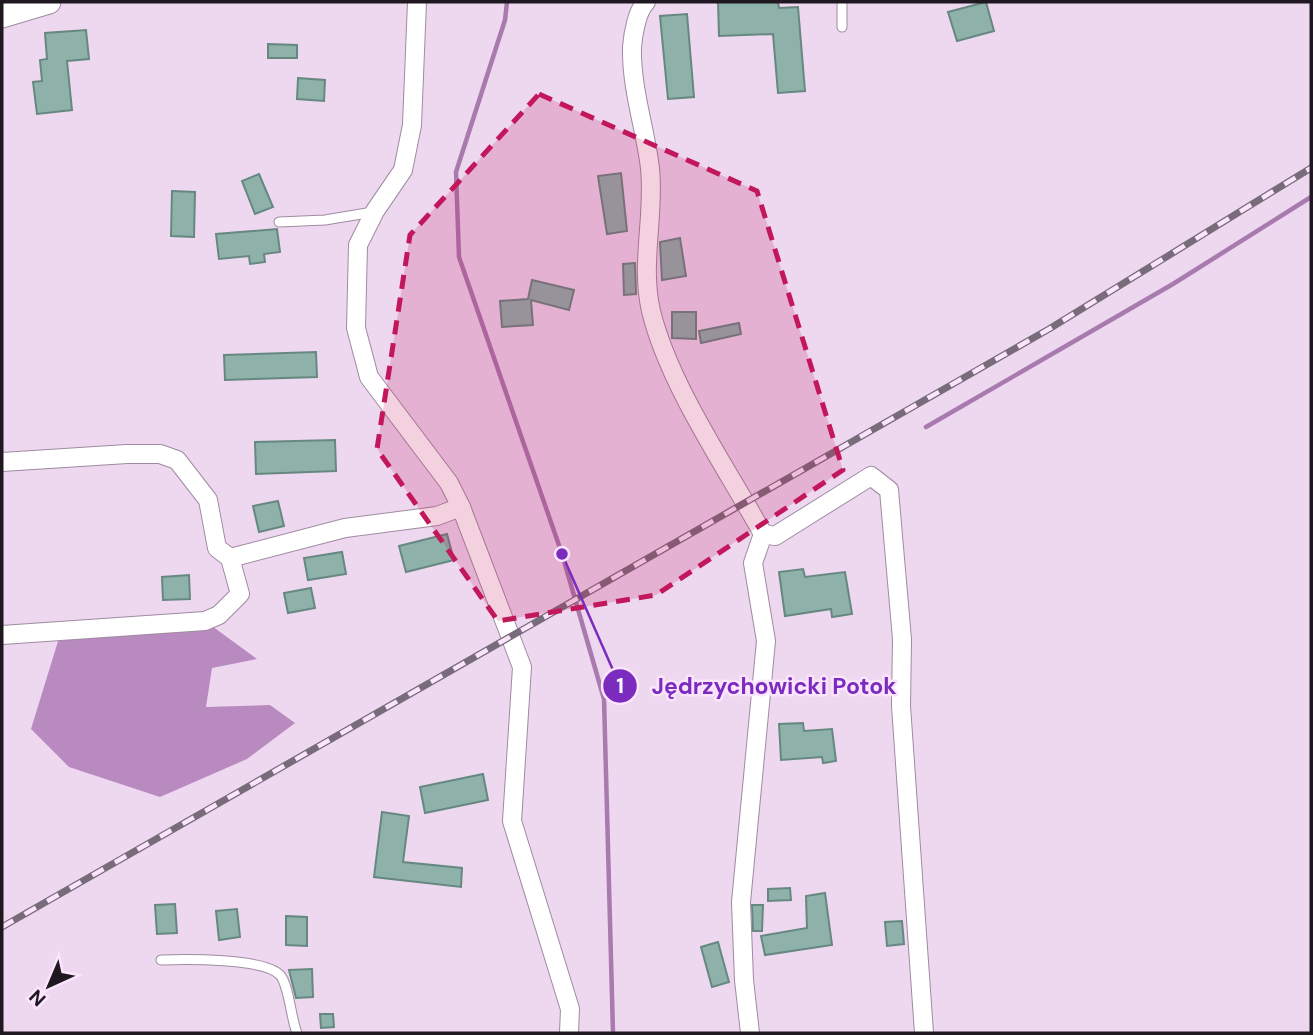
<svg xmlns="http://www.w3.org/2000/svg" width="1313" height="1035" font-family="'DM Sans',sans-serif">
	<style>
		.forest { fill: #b98abf }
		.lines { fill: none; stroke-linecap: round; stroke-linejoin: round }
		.stream { stroke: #a87aae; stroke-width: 4.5 }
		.building { fill: #8eb1aa; stroke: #668881; stroke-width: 2 }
		.service-casing { stroke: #9f8ba1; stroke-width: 11 }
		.minor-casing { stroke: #9f8ba1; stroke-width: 20 }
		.tertiary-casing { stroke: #9f8ba1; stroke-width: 25 }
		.service { stroke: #fff; stroke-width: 9 }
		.minor { stroke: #fff; stroke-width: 18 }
		.tertiary { stroke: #fff; stroke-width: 23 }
		.rail-casing { stroke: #786b7a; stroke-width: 7 }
		.rail { stroke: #fbe5fd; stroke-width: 4.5; stroke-dasharray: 13; stroke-linecap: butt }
		.marked { fill: #c2185b; fill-opacity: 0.2; stroke: #c2185b; stroke-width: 5; stroke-dasharray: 14 9; stroke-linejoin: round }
		.leader { fill: none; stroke: #7b2cbf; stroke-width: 2.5 }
		.callout-dot { fill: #7b2cbf; stroke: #fbe5fd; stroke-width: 2.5 }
		.mark-label { font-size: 21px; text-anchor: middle; font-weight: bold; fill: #fff }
		.callout-label { font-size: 23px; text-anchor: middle; font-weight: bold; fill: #7b2cbf; stroke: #fbe5fd; stroke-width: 5; stroke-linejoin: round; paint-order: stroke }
	</style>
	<rect width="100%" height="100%" fill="#edd8f0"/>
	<!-- forest -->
	<path class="forest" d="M205,621L257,659L212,668L206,707L270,705L295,723L247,759L160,797L69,767L31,729L59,638Z"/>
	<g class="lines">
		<!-- stream -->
		<g class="stream">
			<path d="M507,2L505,20L456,172L459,257L562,554L604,699L613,1033"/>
			<path d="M926,427L1173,284L1311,197"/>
		</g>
	</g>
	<!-- building -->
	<g class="building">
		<path d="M718,2H778L779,8L798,7L805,91L778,93L773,34L719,36Z"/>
		<path d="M986,2L994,31L957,41L948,12Z"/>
		<path d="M687,14L694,97L668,99L660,16Z"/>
		<path d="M86,30L89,59L67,61L72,110L37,114L33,82L42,81L40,60L47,59L45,33Z"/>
		<path d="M268,44L297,45V58H268Z"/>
		<path d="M298,78L325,80L324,101L297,99Z"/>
		<path d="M621,173L627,231L607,234L598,176Z"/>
		<path d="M259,174L273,207L255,214L242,181Z"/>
		<path d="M172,191L195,192L194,237L171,236Z"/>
		<path d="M277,229L280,252L264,254L265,262L250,264L249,256L219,259L216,234Z"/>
		<path d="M680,238L686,276L662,280L660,242Z"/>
		<path d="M635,263L636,294L624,295L623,264Z"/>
		<path d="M532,280L574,290L569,310L531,300L533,325L502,327L500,301L528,299Z"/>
		<path d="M672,312H696V339L672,338Z"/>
		<path d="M739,323L741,334L701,343L699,331Z"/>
		<path d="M316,352L317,377L225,380L224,355Z"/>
		<path d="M335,440L336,471L256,474L255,442Z"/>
		<path d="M278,501L284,526L259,532L253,506Z"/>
		<path d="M447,534L454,560L406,572L399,546Z"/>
		<path d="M342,552L346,574L308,580L304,558Z"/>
		<path d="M803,569L805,577L845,572L852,614L832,617L831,609L785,616L779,572Z"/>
		<path d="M189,575L190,599L163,600L162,577Z"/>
		<path d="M311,588L315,608L288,613L284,593Z"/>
		<path d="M803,723L804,731L832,729L836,761L823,763L822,757L781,760L779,724Z"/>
		<path d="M483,774L488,800L425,813L420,787Z"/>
		<path d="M382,812L409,816L403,862L462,868L461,887L374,877Z"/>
		<path d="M790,888L791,900L768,901V889Z"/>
		<path d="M825,893L832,945L765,955L761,936L807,928L806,896Z"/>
		<path d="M175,904L177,933L157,934L155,905Z"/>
		<path d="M752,905H763L762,931H753Z"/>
		<path d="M237,909L240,937L219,940L216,911Z"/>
		<path d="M286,916L307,917V946L286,945Z"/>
		<path d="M902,921L904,944L887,946L885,922Z"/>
		<path d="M718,942L729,982L712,987L701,947Z"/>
		<path d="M312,969L313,997L296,998L289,970Z"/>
		<path d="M320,1014H333L334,1027L321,1028Z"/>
	</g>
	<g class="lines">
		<defs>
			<g id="service">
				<path d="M842,2V27"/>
				<path d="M279,222L325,220L373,212"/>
				<path d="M161,960C185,959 264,958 280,975C289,985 291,1019 297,1033"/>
			</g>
			<g id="minor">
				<path d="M417,2L412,125L403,170L375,211L358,245L356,328L369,377L449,483L461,507L522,667L512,821L570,1009L569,1033"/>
				<path d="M646,2C637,11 633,34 632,47C631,88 645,127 650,168C655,215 640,264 651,311C669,385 726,467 763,534L753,563L766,641L741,902L744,980L750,1033"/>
				<path d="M2,462L127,454H160L177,460L208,500L217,548L230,558L240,594L219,615L205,621L2,635"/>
				<path d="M763,534L775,536L871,476L889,490L902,639L901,706L924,1033"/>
				<path d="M230,558L345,528L437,516L461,507"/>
			</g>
			<path id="tertiary" d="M2,16L49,2"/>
		</defs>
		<!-- service casing -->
		<use href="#service" class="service-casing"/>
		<!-- minor casing -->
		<use href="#minor" class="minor-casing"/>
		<!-- tertiary casing -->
		<use href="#tertiary" class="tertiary-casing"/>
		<!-- service -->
		<use href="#service" class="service"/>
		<!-- minor -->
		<use href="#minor" class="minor"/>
		<!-- tertiary -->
		<use href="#tertiary" class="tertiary"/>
		<defs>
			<path id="rail" d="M2,927L1049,329L1311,168"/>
		</defs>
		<!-- rail casing -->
		<use href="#rail" class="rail-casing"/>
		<!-- rail -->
		<use href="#rail" class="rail"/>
	</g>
	<!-- marked area -->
	<path class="marked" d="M539,94L757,191L843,470L656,595L498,621L377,449L410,235Z"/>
	<!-- callouts -->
	<path class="leader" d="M562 554L620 686"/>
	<g class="callout-dot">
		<circle cx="562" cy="554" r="7"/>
		<circle cx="620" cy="686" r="18"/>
	</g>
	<g class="mark-label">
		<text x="620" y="693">1</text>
	</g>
	<g class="callout-label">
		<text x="774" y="694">Jędrzychowicki Potok</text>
	</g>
	<!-- border -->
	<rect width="1313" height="1035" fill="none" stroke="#201821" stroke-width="7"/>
	<!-- north arrow -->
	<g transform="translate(49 986) rotate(224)" stroke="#fbe5fd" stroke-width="5" paint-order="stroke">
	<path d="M0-5L12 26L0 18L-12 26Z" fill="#201821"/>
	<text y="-10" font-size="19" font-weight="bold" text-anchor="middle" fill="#201821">N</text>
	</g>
</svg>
